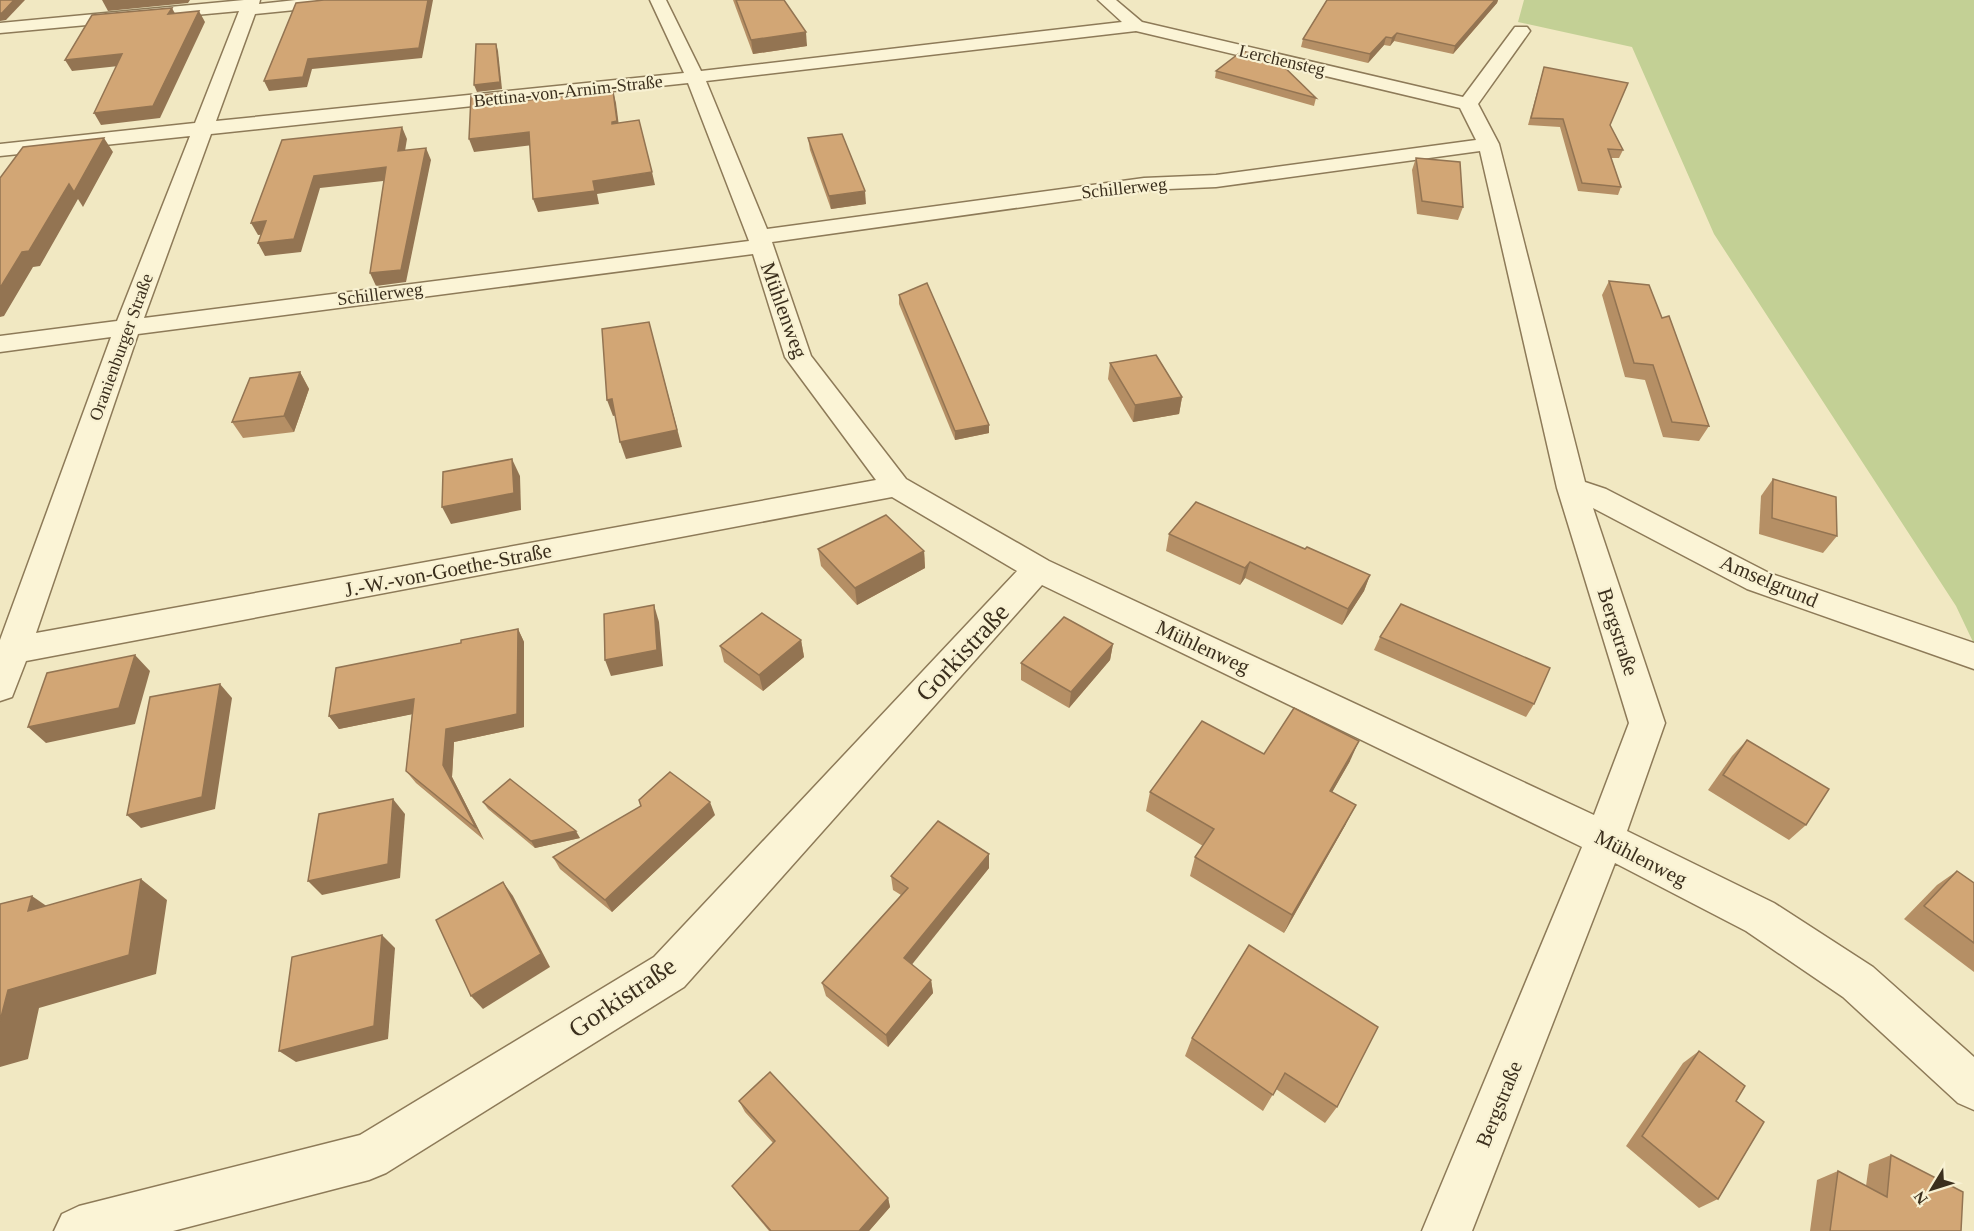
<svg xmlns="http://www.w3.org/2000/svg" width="1974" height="1231" font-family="'Times New Roman',serif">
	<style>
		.green { fill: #c3d095 }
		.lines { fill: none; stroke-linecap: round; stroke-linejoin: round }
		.street-casing { stroke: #8d7a58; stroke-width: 3 }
		.street { fill: #fbf4d6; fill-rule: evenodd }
		.wall { fill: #b58f65 }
		.shaded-wall { fill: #937452 }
		.building { fill: #d2a675; stroke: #937452; stroke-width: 1.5 }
		.labels { text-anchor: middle; stroke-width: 4.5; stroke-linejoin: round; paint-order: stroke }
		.far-street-label { font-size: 18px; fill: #3b2f1d; stroke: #f8f1d2 }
		.street-label { font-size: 21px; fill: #3b2f1d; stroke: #f8f1d2 }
		.near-street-label { font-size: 26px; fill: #3b2f1d; stroke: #f8f1d2 }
	</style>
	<rect width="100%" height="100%" fill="#f1e8c2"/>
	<!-- green -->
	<path class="green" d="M1524,0H1974V644L1956,606L1714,234L1632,47L1518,22Z"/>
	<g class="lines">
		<defs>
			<path id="street" d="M244,0H260L259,4L296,0H353L345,5L255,14L216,121L684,73L650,0H666L701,71L1122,22L1098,0H1116L1142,22L1463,97L1515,27H1527L1530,31L1478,104L1499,144L1585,482L1606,489L1769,573L1974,643V669L1747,589L1593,508L1665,723L1627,831L1774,903L1873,967L1974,1057V1110L1958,1103L1843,997L1746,931L1615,863L1472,1231H1422L1582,847L1042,585L684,987L386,1173L369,1180L173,1231H54L62,1214L79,1206L360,1135L654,957L1017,571L892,497L26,661L12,697L0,701V640L111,337L0,352V336L117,321L190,136L0,156V144L195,123L239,11L0,33V23ZM1136,31L1460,108L1476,140L1216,175L1144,178L767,229L706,81ZM688,83L749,241L144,318L211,134ZM1480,151L1557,488L1629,723L1594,815L1049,561L906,479L811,356L772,242L1144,190L1216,187ZM753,254L785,357L876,480L36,633L138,334Z"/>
		</defs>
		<!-- street casing -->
		<use href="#street" class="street-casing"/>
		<!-- street -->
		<use href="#street" class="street"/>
	</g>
	<!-- wall -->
	<g class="wall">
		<path d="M733,0H784L807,46L753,54Z"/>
		<path d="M1327,0H1498L1497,3L1453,54L1394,41L1390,46L1384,45L1368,63L1301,47L1303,39Z"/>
		<path d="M1544,67L1610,125L1623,150L1619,158H1611L1621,187L1618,195L1578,191L1560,127L1528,125Z"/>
		<path d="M1216,71L1316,98L1314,106L1215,78Z"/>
		<path d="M808,138L866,204L831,209L810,150Z"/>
		<path d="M1416,158L1463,207L1458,220L1417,214L1412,170Z"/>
		<path d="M1609,281L1662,318L1709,426L1699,441L1663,437L1645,380L1625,377L1602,295Z"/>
		<path d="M899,295L989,433L955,440L899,304Z"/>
		<path d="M1110,363L1182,397L1179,414L1133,422L1108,379Z"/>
		<path d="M300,372L309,389L294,432L243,438L232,422Z"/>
		<path d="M1773,479L1837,536L1823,553L1759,534L1761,496Z"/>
		<path d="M1169,534L1305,549L1370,575L1364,591L1342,625L1245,578L1240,585L1166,551Z"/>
		<path d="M818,549L924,551L925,568L857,605L821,566Z"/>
		<path d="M518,629L524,642V727L454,742L452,777L484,840L416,783L406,771L412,714L339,729L329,716L461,643Z"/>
		<path d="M1380,637L1534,704L1526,717L1374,650Z"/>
		<path d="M801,640L804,657L763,691L724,662L720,646Z"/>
		<path d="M1113,644L1110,660L1069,708L1021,680V663Z"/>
		<path d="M1747,740L1806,825L1789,840L1708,790L1732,756Z"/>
		<path d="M1264,754L1350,761L1332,792L1346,824L1284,933L1190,876L1195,857L1203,846L1146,811L1150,792Z"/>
		<path d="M483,802L580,838L535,848L488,809Z"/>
		<path d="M715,815L612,912L560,869L553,857Z"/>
		<path d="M989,868L911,964L931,980L933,993L888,1047L826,996L822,983L901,895L893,890L891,876Z"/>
		<path d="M1957,871L1974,883V972L1904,919L1937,885Z"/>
		<path d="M1249,945L1337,1107L1325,1123L1276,1089L1263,1111L1185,1056L1192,1038Z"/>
		<path d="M1699,1051L1736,1101L1718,1199L1699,1208L1626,1146L1683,1063Z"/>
		<path d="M739,1101L888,1198L890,1207L869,1231H769L739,1195L732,1186L773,1143L745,1112Z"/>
		<path d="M1891,1155L1961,1231H1810L1817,1180L1838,1171L1866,1186L1869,1164Z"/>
	</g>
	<!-- shaded-wall -->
	<g class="shaded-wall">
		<path d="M14,0H25L6,20L0,21V13Z"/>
		<path d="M102,0H190L188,3L108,11Z"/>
		<path d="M428,0H433L422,58L312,69L307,87L269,91L264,81Z"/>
		<path d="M1495,0H1498L1497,3L1453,54L1455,46Z"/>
		<path d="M172,8L178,19L168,14Z"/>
		<path d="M199,11L205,22L160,118L101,125L94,113Z"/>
		<path d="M806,32L807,46L753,54L751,40Z"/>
		<path d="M1397,33L1394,41L1390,46L1392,38Z"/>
		<path d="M1386,37L1384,45L1368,63L1370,54Z"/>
		<path d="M496,44L498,51L502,89L477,92L474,85Z"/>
		<path d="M122,54L128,65L72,71L65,60Z"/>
		<path d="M613,91L616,103L620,134L612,124Z"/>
		<path d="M402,127L407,139L403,163L398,151Z"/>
		<path d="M529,132L533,145L474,152L469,139Z"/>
		<path d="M104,138L113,152L83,207L78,199L40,266L33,267L4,316L0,317V288L22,252L69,184Z"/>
		<path d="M426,148L431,160L406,282L376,286L370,273Z"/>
		<path d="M386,167L392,180L320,188L301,252L265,256L258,243L314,176Z"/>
		<path d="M652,172L655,185L597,194L599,204L538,212L533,199L593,181Z"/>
		<path d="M865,191L866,204L831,209L829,196Z"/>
		<path d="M266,221L272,234L258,235L251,223Z"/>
		<path d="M653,338L682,447L626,459L620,442Z"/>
		<path d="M300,372L309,389L294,432L284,416Z"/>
		<path d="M1182,397L1179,414L1133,422L1135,405Z"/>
		<path d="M612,399L617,415L613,416L607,400Z"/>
		<path d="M989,425V433L955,440V431Z"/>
		<path d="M512,459L520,476L521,510L451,524L442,507Z"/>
		<path d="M924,551L925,568L857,605L855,588Z"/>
		<path d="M1250,562L1245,578L1240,585L1245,568Z"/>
		<path d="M1370,575L1364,591L1342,625L1348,609Z"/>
		<path d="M654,605L659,622L663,666L611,676L605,660Z"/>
		<path d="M518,629L524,642V727L454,742L452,777L484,840L476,828L443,765L446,729Z"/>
		<path d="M801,640L804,657L763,691L759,675Z"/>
		<path d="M1113,644L1110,660L1069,708L1071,692Z"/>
		<path d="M135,655L150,671L135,724L46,743L28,727Z"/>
		<path d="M220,684L232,698L215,809L141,828L127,815Z"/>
		<path d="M414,699L423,712L339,729L329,716Z"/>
		<path d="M1359,741L1350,761L1322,810L1330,791Z"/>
		<path d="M393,799L405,814L400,878L322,895L308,881Z"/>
		<path d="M710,802L715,815L612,912L605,900Z"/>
		<path d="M1356,805L1346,824L1284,933L1292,915Z"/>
		<path d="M576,831L580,838L535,848L531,841Z"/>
		<path d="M989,854V868L906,972L904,958Z"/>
		<path d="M141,879L167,900L156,974L39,1008L28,1059L0,1067V1021L8,990Z"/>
		<path d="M503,882L513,896L550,967L483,1009L471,996Z"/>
		<path d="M32,896L61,916L28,911Z"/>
		<path d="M382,935L395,948L388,1039L296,1062L279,1051Z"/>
		<path d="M931,980L933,993L888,1047L886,1035Z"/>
		<path d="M888,1198L890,1207L869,1231H859Z"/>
	</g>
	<!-- building -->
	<g class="building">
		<path d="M0,0H14L2,13H0Z"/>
		<path d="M324,0H428L419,48L308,59L303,77L264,81L296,3Z"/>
		<path d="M736,0H784L806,32L751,40Z"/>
		<path d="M1327,0H1495L1455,46L1397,33L1392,38L1386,37L1370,54L1303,39Z"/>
		<path d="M172,8L168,14L199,11L153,106L94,113L122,54L65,60L92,15Z"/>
		<path d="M476,44H496L500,82L474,85Z"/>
		<path d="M1242,51L1276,59L1316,98L1216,71Z"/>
		<path d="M1544,67L1628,83L1610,125L1623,150L1608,149L1621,187L1582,183L1563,119L1531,118Z"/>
		<path d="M613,91L617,121L612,122V124L639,120L652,172L593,181L595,191L533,199L529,132L469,139L471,96L500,93L501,103Z"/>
		<path d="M402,127L398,151L426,148L401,270L370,273L386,167L314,176L294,239L258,243L266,221L251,223L282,140Z"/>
		<path d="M842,134L865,191L829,196L808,138Z"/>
		<path d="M104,138L74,192L69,184L29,251L22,252L0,288V178L23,147Z"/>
		<path d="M1416,158L1460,162L1463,207L1422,201Z"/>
		<path d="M1609,281L1649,285L1662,318L1669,316L1709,426L1672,422L1653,365L1634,363Z"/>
		<path d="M927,283L989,425L955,431L899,295Z"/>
		<path d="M649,322L677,430L620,442L612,399L607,400L602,329Z"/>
		<path d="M1156,355L1182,397L1135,405L1110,363Z"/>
		<path d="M300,372L284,416L232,422L250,378Z"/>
		<path d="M512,459L514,493L442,507L443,472Z"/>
		<path d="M1773,479L1836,497L1837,536L1772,518Z"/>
		<path d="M1196,502L1305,549L1307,547L1370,575L1348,609L1250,562L1245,568L1169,534Z"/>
		<path d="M886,515L924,551L855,588L818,549Z"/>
		<path d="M1401,604L1550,668L1534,704L1380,637Z"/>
		<path d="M654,605L657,650L605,660L604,614Z"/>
		<path d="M762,613L801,640L759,675L720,646Z"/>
		<path d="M1064,617L1113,644L1071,692L1021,663Z"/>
		<path d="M518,629L517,714L446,729L443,765L476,828L406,771L414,699L329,716L336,668L461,643V640Z"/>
		<path d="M135,655L119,708L28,727L47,673Z"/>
		<path d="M220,684L202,797L127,815L150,697Z"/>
		<path d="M1294,708L1359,741L1330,791L1356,805L1292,915L1195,857L1214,829L1150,792L1202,721L1264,754Z"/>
		<path d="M1747,740L1829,789L1806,825L1723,775Z"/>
		<path d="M670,772L710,802L605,900L553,857L641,806L639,800Z"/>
		<path d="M510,779L576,831L531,841L483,802Z"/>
		<path d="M393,799L388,864L308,881L319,814Z"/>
		<path d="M938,821L989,854L904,958L931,980L886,1035L822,983L908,888L891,876Z"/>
		<path d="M1957,871L1974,883V943L1924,906Z"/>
		<path d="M141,879L129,955L8,990L0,1021V904L32,896L28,911Z"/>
		<path d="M503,882L541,954L471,996L436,920Z"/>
		<path d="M382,935L374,1026L279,1051L292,957Z"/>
		<path d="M1249,945L1378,1027L1337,1107L1285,1073L1273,1095L1192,1038Z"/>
		<path d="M1699,1051L1745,1086L1736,1101L1764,1122L1718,1199L1642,1136Z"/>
		<path d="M770,1072L888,1198L859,1231H771L732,1186L775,1141L739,1101Z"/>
		<path d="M1891,1155L1963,1192L1961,1231H1830L1838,1171L1887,1197Z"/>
	</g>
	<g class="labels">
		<!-- far-street labels -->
		<g class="far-street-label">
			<text transform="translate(1282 60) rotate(13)" y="6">Lerchensteg</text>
			<text transform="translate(568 91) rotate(-6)" y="6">Bettina-von-Arnim-Straße</text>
			<text transform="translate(1124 188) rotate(-6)" y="6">Schillerweg</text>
			<text transform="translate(380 294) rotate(-7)" y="6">Schillerweg</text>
			<text transform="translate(121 347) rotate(-70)" y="6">Oranienburger Straße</text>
		</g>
		<!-- street labels -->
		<g class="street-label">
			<text transform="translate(784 310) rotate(70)" y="7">Mühlenweg</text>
			<text transform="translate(448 570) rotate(-11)" y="7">J.-W.-von-Goethe-Straße</text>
			<text transform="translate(1769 581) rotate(23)" y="7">Amselgrund</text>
			<text transform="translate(1618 632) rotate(72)" y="7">Bergstraße</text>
			<text transform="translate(1203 647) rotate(25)" y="7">Mühlenweg</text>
			<text transform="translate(1641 858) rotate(27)" y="7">Mühlenweg</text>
			<text transform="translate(1499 1104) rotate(-68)" y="7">Bergstraße</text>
		</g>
		<!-- near-street labels -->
		<g class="near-street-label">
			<text transform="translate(962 652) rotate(-47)" y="9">Gorkistraße</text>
			<text transform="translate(622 997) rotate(-34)" y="9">Gorkistraße</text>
		</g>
	</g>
	<!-- north arrow -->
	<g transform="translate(1932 1189) rotate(232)" stroke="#f8f1d2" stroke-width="4.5" paint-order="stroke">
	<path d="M0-4.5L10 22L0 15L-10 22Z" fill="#3b2f1d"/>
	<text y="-9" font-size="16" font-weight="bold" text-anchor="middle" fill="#3b2f1d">N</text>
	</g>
</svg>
